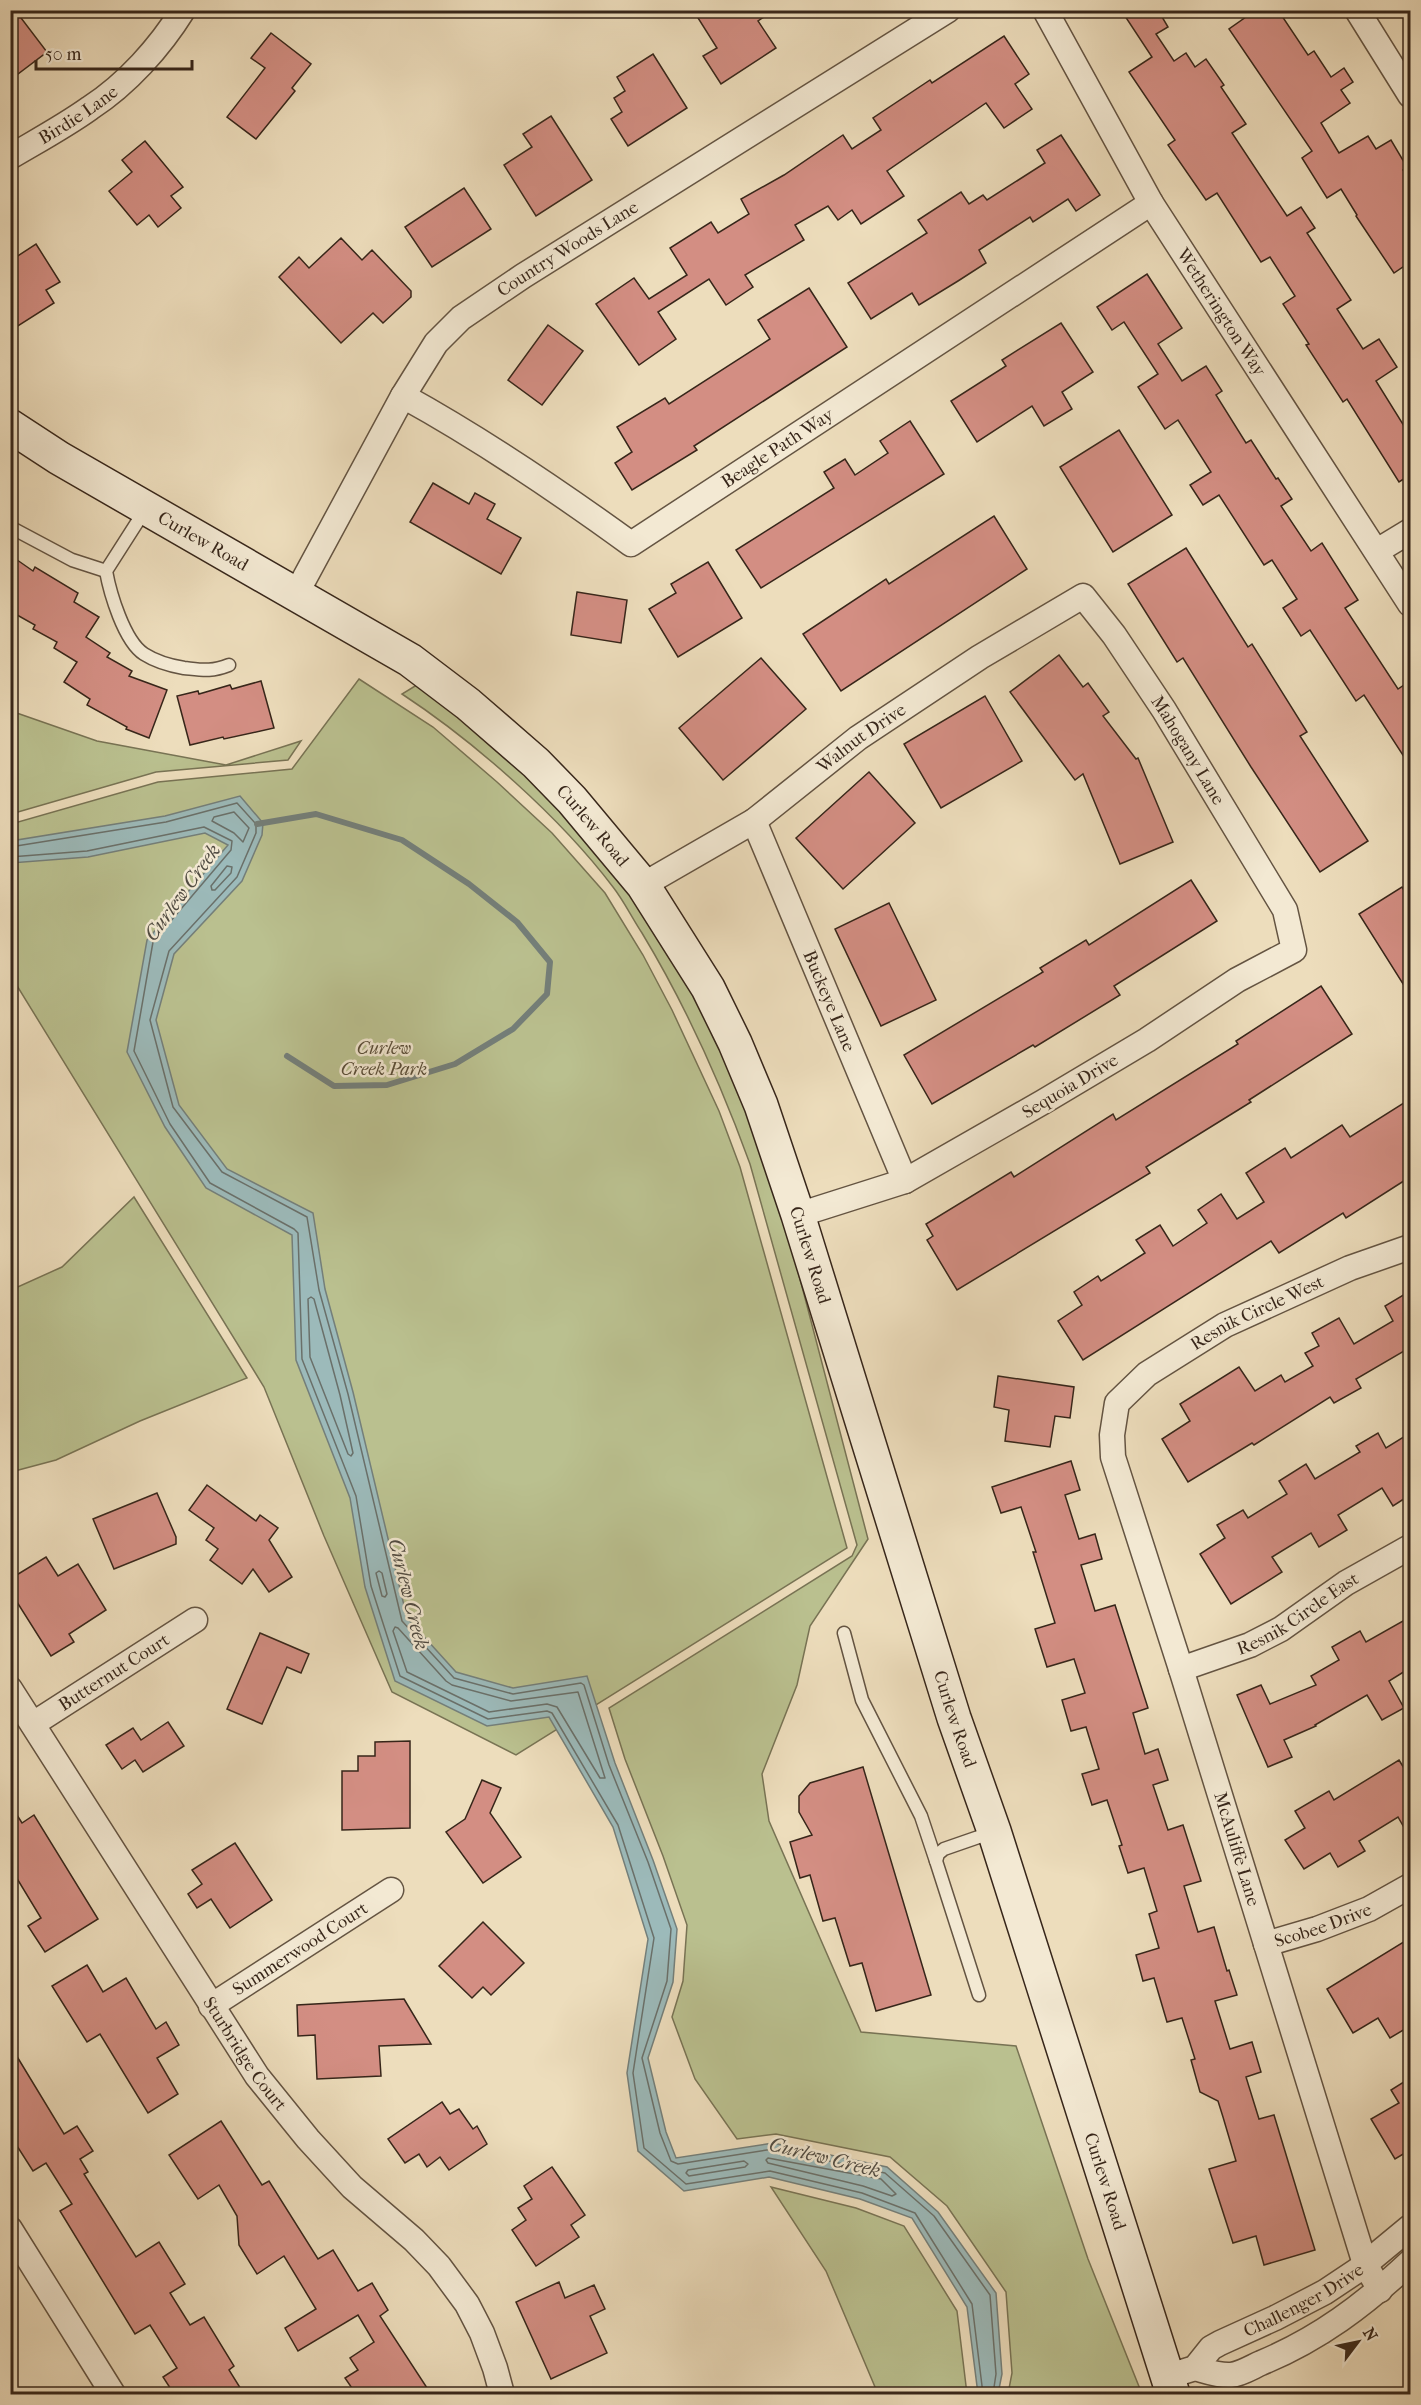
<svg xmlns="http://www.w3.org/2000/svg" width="1421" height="2405" font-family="'IM FELL French Canon',serif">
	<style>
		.green { fill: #bac08f; stroke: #787354; stroke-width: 1.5 }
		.water { fill: #9cbaba; stroke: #747f7a; stroke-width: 1.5 }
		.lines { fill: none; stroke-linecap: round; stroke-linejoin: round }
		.shore { stroke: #6a706a; stroke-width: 1.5 }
		.stream { stroke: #747f7a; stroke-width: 6 }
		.building { fill: #d38e83; stroke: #37261a; stroke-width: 1.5 }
		.service-casing { stroke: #645442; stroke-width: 15 }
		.minor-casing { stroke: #645442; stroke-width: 27 }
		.secondary-casing { stroke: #37261a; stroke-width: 36 }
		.service { stroke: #f3e9d3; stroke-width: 12 }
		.minor { stroke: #f3e9d3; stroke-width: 24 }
		.secondary { stroke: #f3e9d3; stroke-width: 33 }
		.labels { text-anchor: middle; stroke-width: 5; stroke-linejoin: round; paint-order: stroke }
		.street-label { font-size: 18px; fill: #37261a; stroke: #f3e9d3 }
		.park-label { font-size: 18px; font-style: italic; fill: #584c37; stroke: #f3e9d3 }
		.water-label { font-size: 20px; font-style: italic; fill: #504b42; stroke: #f3e9d3 }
	</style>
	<rect width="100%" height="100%" fill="#edddbc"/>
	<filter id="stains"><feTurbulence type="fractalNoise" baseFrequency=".00333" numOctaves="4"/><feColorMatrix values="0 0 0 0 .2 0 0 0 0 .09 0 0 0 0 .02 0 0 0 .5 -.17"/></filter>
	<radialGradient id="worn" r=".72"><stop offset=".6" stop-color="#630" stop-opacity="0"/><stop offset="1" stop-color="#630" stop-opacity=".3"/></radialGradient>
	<!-- green -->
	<g class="green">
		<path d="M359,679L433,727L497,782L552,833L605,893L643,955L672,1010L719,1111L740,1167L847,1548L516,1755L392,1692L324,1536L264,1387L11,976V824L158,782L292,769Z"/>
		<path d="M420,683L527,772L633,891L724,1048L777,1191L868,1539L810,1626L797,1685L762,1774L769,1821L861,2032L1016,2046L1088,2259L1142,2394H1008L1012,2373L1006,2292L947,2206L890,2157L776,2134L737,2139L695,2079L672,2017L683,1981L687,1925L663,1856L625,1759L609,1708L852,1556L857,1545L750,1164C721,1084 686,1006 642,933C632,918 624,901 613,887C560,817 475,742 402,694Z"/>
		<path d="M11,711L97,741L226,765L301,741L288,760L156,772L11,814Z"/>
		<path d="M134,1197L247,1378L140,1421L56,1460L11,1472V1290L62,1267Z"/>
		<path d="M771,2187L856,2208L904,2226L957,2311L967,2394H878L826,2271Z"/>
	</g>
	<!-- water -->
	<path class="water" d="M240,796L263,823L262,835L242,881L174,954L156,1020L179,1105L227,1169L313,1213L325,1289L353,1392L407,1618L456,1672L513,1688L587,1676L615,1763L653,1860L677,1929L673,1982L648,2058L666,2132L676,2158L773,2143L887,2167L938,2212L996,2293L1002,2374L998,2394H978L967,2307L912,2218L860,2199L769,2177L684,2191L638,2151L627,2073L648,1939L613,1827L549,1717L487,1726L395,1681L365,1587L350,1498L296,1360L292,1235L206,1188L165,1127L127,1052L147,940L228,845L205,833L88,857L11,863V841L165,816Z"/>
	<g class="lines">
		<!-- shore -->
		<g class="shore">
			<path d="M234,812L249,828L243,842L234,833L212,821L214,817Z"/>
			<path d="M10,847L166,822L237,803L256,824V833L237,877L169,951L150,1020L173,1107L222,1172L307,1217L319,1290L348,1394L402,1621L454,1678L513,1694L581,1683L584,1685L609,1765L648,1862L671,1929L667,1981L642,2058L660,2133L671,2161L678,2164L773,2149L885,2173L934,2216L990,2295L996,2374L993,2394"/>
			<path d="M10,857L87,851L204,827L232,841L231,850L153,942L134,1051L170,1124L210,1183L294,1229L298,1233L302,1359L356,1496L371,1586L400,1676L488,1719L547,1711L552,1713L618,1825L654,1938L633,2073L644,2148L686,2184L770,2171L862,2193L915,2213L972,2304L983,2394"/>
			<path d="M227,866L232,867L231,873L215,890H212L211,886Z"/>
			<path d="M311,1297L314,1299L340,1395L353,1453L351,1456L348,1454L310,1357L308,1299Z"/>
			<path d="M379,1571L382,1573L387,1594L385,1597L382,1596L376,1573Z"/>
			<path d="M395,1627L398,1628L446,1681L452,1685L511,1701L578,1692L605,1778H600L557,1707L547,1704L489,1712L407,1672L393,1631Z"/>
			<path d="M768,2158L881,2179L896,2194L892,2196L863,2186L768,2163L766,2160Z"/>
			<path d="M744,2161L748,2164L745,2167L689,2176L686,2173L688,2170Z"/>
		</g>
		<!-- stream -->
		<path class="stream" d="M257,824L316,814L402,840L469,884L517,922L550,962L547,994L513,1029L455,1064L387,1085L334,1086L287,1056"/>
	</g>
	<!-- building -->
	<g class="building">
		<path d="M10,10H15L47,52L10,80Z"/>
		<path d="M693,10H774L758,21L776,48L721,84L703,56L717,48Z"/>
		<path d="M1121,10H1158L1168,27L1156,34L1174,61L1186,53L1195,67L1206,59L1224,85L1221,87L1246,124L1232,133L1287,216L1301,207L1315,228L1307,233L1351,300L1337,309L1363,349L1379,339L1397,367L1376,381L1404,426L1410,422V475L1399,482L1347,399L1343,402L1306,345L1309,344L1283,304L1295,296L1270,257L1261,262L1217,193L1206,200L1168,145L1175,140L1129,72L1152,57Z"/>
		<path d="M1256,10H1278L1308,55L1314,51L1331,77L1344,68L1353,82L1341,90L1350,103L1321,123L1339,153L1368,136L1376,149L1391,140L1407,167L1403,170L1410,181V262L1394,273L1356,216L1357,215L1341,189L1327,198L1302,158L1312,151L1229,29Z"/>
		<path d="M271,33L311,64L292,88L295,91L256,139L227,117L265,68L251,58Z"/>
		<path d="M1004,36L1029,74L1015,84L1032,109L1004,128L986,103L887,171L904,196L861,224L852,210L838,220L828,206L795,225L804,240L745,275L753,287L726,305L709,279L658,312L676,339L639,365L596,304L634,278L649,299L687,275L670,248L711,222L718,233L749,214L741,199L784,175L843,135L852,149L881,130L873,118L930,80L932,83Z"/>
		<path d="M653,54L687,108L628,146L611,119L622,112L614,98L625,91L617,77Z"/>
		<path d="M551,116L592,180L536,216L504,165L532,147L523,134Z"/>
		<path d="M1061,135L1100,195L1076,211L1068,199L1033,222L1030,217L979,250L986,263L958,281L919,305L912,293L871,319L848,283L927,233L918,220L961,192L969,204L983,195L987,200L1045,163L1037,150Z"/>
		<path d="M145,141L183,187L171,196L181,208L158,227L149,215L137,225L109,191L132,172L122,160Z"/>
		<path d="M464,188L491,229L432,267L405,227Z"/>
		<path d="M341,238L362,260L372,250L411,291V297L383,323L373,313L341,343L279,277L299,257L309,268Z"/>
		<path d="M36,244L60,282L46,290L54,303L10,331V261Z"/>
		<path d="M1147,274L1182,328L1158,344L1182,381L1206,366L1222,391L1216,395L1246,443L1251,440L1276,479L1278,478L1292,499L1281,506L1311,551L1322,543L1358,600L1345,608L1398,689L1410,681V766L1364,695L1356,701L1310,630L1301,636L1283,608L1297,599L1272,560L1264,565L1219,495L1203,505L1190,485L1211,472L1178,420L1165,429L1138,387L1158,374L1124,322L1112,330L1097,307Z"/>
		<path d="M809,288L847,347L694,446L697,450L632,490L615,463L632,452L617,427L665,398L669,404L770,339L758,320Z"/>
		<path d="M1061,323L1093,372L1062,392L1072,409L1044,426L1032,406L977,442L951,401L1006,366L1002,360Z"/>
		<path d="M548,325L583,351L542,405L508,380Z"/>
		<path d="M910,421L944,474L761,588L736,550L834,488L824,472L845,459L855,475L888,453L880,441Z"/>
		<path d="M1119,430L1172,515L1113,552L1060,467Z"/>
		<path d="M433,483L469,504L475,493L495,504L487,519L521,538L501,574L410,522Z"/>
		<path d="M994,516L1027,569L841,691L803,634L886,579L889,584Z"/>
		<path d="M1186,548L1248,647L1252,644L1307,732L1300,736L1368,841L1320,872L1251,767L1183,658L1177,662L1128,584Z"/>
		<path d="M10,555L33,571L35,567L78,593L74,602L99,617L86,637L110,653L107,657L132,671L129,676L167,690L149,738L126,729L127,727L87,705L90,699L64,682L77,662L54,648L57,642L33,629L35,625L10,611Z"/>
		<path d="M708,562L742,618L678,657L649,609L676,593L671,584Z"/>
		<path d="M577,592L627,600L621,643L571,635Z"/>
		<path d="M1059,655L1083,687L1088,683L1109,712L1103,716L1136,759L1138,758L1173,842L1120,864L1083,774L1075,780L1010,692Z"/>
		<path d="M761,658L806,709L723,780L679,728Z"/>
		<path d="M261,681L274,728L224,739L223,737L190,745L177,696L198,691L199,694L230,685L232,689Z"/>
		<path d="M985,696L1022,761L941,808L904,744Z"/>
		<path d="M869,772L915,823L843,889L796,838Z"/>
		<path d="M1191,880L1217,921L1114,986L1120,995L1035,1047L1033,1045L932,1104L904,1055L1043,972L1040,968L1086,940L1089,945Z"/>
		<path d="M1402,887L1410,900V995L1359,914Z"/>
		<path d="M889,903L936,1000L881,1026L835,929Z"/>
		<path d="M1321,986L1352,1034L1249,1100L1251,1102L1146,1167L1150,1173L957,1290L927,1240L933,1236L926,1224L1011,1172L1014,1177L1113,1114L1116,1120L1238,1044L1236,1041Z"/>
		<path d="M1410,1099V1177L1346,1218L1343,1213L1279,1253L1271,1241L1083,1360L1058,1321L1082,1305L1074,1292L1098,1276L1101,1281L1145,1253L1136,1240L1160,1225L1173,1246L1207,1223L1198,1210L1221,1194L1237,1219L1264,1202L1246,1173L1285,1148L1291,1158L1342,1125L1350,1137Z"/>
		<path d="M1410,1291V1351L1409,1348L1356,1379L1361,1388L1334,1403L1330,1397L1254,1445L1252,1443L1188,1482L1162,1439L1190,1421L1180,1404L1239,1367L1255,1391L1281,1375L1285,1382L1313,1366L1305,1353L1319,1346L1312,1333L1339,1318L1354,1344L1393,1321L1385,1306Z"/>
		<path d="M998,1376L1074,1387L1070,1418L1055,1416L1050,1447L1005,1441L1009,1410L994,1407Z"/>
		<path d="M1378,1433L1386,1448L1410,1433V1495L1393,1506L1382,1488L1338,1515L1347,1530L1319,1547L1311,1533L1272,1557L1282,1572L1231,1604L1200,1554L1225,1538L1217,1525L1243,1510L1248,1518L1287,1494L1279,1481L1306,1464L1315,1479L1360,1452L1356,1446Z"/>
		<path d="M1071,1461L1080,1490L1065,1495L1079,1539L1095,1534L1102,1559L1081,1565L1095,1611L1115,1605L1148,1708L1133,1713L1145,1754L1158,1749L1168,1780L1153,1785L1168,1830L1183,1825L1201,1881L1184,1886L1198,1932L1214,1927L1227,1971L1229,1970L1237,1995L1215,2001L1230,2049L1252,2042L1261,2072L1246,2077L1259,2119L1274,2115L1315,2250L1264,2265L1256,2236L1233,2243L1209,2169L1236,2161L1223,2117L1218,2101L1200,2092L1191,2060L1195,2059L1182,2018L1167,2022L1154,1978L1143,1981L1136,1955L1159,1948L1149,1914L1157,1911L1144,1868L1128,1873L1119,1846L1122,1845L1107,1800L1092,1805L1082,1774L1099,1769L1086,1727L1071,1731L1062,1700L1085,1693L1074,1659L1047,1667L1035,1629L1055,1623L1033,1552H1036L1021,1507L1001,1513L992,1487Z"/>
		<path d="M207,1485L256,1521L260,1515L278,1528L269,1540L292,1577L269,1592L253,1569L242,1584L210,1560L218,1549L206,1540L214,1528L189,1510Z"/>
		<path d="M157,1493L176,1537V1544L114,1569L93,1519Z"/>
		<path d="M46,1557L58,1576L78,1564L106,1610L69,1634L74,1642L51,1656L10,1591V1579Z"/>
		<path d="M1410,1617V1668L1389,1681L1404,1708L1382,1720L1367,1695L1315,1725L1316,1726L1284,1740L1292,1757L1268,1767L1237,1695L1261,1685L1270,1704L1316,1685L1311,1676L1339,1660L1332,1647L1360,1631L1366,1642Z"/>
		<path d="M260,1633L309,1654L301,1673L287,1667L262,1724L227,1709Z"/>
		<path d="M168,1722L184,1746L143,1772L135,1760L122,1769L106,1745L133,1728L141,1740Z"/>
		<path d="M410,1741V1828L342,1830V1771H358V1756H375V1742Z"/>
		<path d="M1399,1760L1410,1778V1838L1398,1817L1359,1841L1365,1851L1338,1867L1330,1853L1304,1869L1285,1840L1305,1828L1295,1811L1329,1791L1334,1800Z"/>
		<path d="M863,1767L931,1995L876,2011L862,1963L850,1966L835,1918L823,1921L810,1875L800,1878L790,1842L812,1835L799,1812V1796L810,1783Z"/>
		<path d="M482,1780L501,1788L490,1813L521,1857L483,1883L446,1832L465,1819Z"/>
		<path d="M10,1804L22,1823L34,1815L98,1919L45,1952L28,1926L41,1918L10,1867Z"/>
		<path d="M235,1843L272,1900L230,1928L211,1899L197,1908L188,1894L202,1884L192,1870Z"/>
		<path d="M483,1922L524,1963L491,1995L483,1987L472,1998L439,1966Z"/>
		<path d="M1410,1938V2026L1390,2038L1378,2018L1353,2033L1327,1989Z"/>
		<path d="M87,1965L103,1992L126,1978L156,2029L166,2022L179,2045L157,2058L178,2094L148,2113L100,2034L87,2042L52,1986Z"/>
		<path d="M404,1999L431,2044L379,2046L381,2076L317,2079L315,2035L298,2036L297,2005Z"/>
		<path d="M10,2045L64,2134L77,2126L93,2151L80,2159L88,2172L84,2174L136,2257L159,2242L185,2284L170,2293L190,2325L204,2317L234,2366L229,2370L244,2394H174L163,2377L177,2368L150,2325L135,2334L60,2211L72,2204L46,2163L33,2171L10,2135Z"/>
		<path d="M1410,2078V2150L1395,2159L1371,2119L1399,2103L1391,2090Z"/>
		<path d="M442,2102L450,2114L459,2109L473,2129L477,2126L487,2144L449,2170L440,2157L427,2167L419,2154L405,2163L388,2139Z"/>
		<path d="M221,2121L262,2185L269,2181L318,2259L333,2250L358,2291L372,2283L388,2310L380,2316L431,2394H356L345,2378L358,2370L350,2358L374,2342L358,2315L298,2351L285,2328L316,2309L284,2256L257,2274L239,2245L237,2216L219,2185L198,2199L169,2155Z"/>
		<path d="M552,2167L585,2215L571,2225L579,2237L536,2266L512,2230L526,2220L518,2208L532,2199L524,2186Z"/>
		<path d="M559,2282L565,2298L594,2285L605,2309L590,2316L607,2353L551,2379L516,2302Z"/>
	</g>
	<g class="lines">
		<defs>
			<g id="service">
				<path d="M145,510L106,571C110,593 124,641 144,654C155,661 172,666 184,668C203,670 211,672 229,665"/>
				<path d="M10,527L72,560L106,571"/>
				<path d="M844,1633L862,1700L921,1816L936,1861"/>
				<path d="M979,1995L936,1861L938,1854L944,1849L993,1832"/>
			</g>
			<g id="minor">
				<path id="s1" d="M1045,10L1151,203L1410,604"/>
				<path d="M1357,10L1410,95"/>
				<path id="s2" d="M10,157C37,141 65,126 90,108C127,84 160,47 183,10"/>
				<path id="s3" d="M403,396C483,440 558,491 631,544L1151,203"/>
				<path d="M1377,551L1410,531"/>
				<path id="s4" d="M296,594L403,396L436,343L461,318L523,276L948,10"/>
				<path id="s5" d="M754,821L905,1181"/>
				<path id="s6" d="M643,885L754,821L858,738L980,657L1083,596L1114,635L1164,710L1285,910L1294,950L1237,980L1147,1040L1043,1102L905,1181L798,1215"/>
				<path id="s7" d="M1181,1669L1250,1645L1281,1629L1346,1583L1410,1547"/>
				<path id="s8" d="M10,1689L257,2076L308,2139L352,2187L414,2240L439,2266L467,2304L482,2333L495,2368L502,2394"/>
				<path id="s9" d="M33,1724L195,1620"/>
				<path id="s10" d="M1266,1944L1317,1929L1369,1909L1410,1886"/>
				<path id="s11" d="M211,2006L391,1890"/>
				<path d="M10,2229L113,2394"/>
				<path id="s12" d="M1380,2290L1365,2264L1181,1669L1113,1457L1112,1435L1117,1403L1147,1374L1225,1325L1350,1268L1410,1247"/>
				<path d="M1195,2368C1206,2371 1219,2376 1231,2375C1241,2374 1252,2367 1261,2363C1319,2339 1364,2305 1410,2262"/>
				<path id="s13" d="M1166,2377L1195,2368L1211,2348L1220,2343L1275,2318L1325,2292L1358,2270L1410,2227"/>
			</g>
			<g id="secondary">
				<path id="s14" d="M10,426L59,458L410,660L468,704L536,763L572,800L643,885L708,988L735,1043L761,1105L798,1215L954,1718L994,1831L1173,2394"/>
			</g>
		</defs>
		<!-- service casing -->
		<use href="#service" class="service-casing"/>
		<!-- minor casing -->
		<use href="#minor" class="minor-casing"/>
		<!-- secondary casing -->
		<use href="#secondary" class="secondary-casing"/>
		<!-- service -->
		<use href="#service" class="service"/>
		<!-- minor -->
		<use href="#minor" class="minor"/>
		<!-- secondary -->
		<use href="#secondary" class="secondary"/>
	</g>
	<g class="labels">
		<!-- street labels -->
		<g class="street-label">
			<text dy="6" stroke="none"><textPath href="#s2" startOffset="80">Birdie Lane</textPath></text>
			<text dy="6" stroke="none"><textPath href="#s4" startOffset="450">Country Woods Lane</textPath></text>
			<text dy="6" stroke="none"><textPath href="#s1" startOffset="350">Wetherington Way</textPath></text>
			<text dy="6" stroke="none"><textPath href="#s3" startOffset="447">Beagle Path Way</textPath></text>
			<text dy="6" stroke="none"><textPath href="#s14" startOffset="225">Curlew Road</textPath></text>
			<text dy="6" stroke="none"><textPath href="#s6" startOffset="264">Walnut Drive</textPath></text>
			<text dy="6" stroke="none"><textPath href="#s6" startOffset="714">Mahogany Lane</textPath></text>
			<text dy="6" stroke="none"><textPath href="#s14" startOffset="711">Curlew Road</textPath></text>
			<text dy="6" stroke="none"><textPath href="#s5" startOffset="195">Buckeye Lane</textPath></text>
			<text transform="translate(1070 1086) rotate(-31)" y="6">Sequoia Drive</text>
			<text dy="6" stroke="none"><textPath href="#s14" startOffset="1197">Curlew Road</textPath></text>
			<text dy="6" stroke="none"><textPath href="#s12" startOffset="1098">Resnik Circle West</textPath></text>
			<text dy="6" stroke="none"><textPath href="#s7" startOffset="130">Resnik Circle East</textPath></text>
			<text dy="6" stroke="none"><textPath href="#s9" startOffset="96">Butternut Court</textPath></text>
			<text dy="6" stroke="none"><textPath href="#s14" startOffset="1683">Curlew Road</textPath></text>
			<text transform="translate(1237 1849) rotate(73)" y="6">McAuliffe Lane</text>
			<text dy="6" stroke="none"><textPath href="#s10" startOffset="60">Scobee Drive</textPath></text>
			<text dy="6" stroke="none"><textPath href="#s11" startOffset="106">Summerwood Court</textPath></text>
			<text dy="6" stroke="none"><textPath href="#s8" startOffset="434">Sturbridge Court</textPath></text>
			<text dy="6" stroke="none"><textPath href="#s14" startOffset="2169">Curlew Road</textPath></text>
			<text dy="6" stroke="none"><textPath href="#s13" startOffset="160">Challenger Drive</textPath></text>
		</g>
		<!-- park labels -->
		<g class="park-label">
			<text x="384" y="1054">Curlew<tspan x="384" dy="21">Creek Park</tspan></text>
		</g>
		<!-- water labels -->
		<g class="water-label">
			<text transform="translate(182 892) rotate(-54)" y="7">Curlew Creek</text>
			<text transform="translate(409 1594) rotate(76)" y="7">Curlew Creek</text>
			<text transform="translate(825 2157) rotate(14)" y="7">Curlew Creek</text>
		</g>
	</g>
	<!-- margin -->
	<rect width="1421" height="2405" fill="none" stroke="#edddbc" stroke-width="36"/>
	<rect x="12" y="12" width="1397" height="2381" fill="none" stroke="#37261a" stroke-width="3"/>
	<rect x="18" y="18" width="1385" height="2369" fill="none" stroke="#37261a" stroke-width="1.5"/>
	<!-- north arrow -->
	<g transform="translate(1358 2342) rotate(58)" stroke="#f3e9d3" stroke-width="4.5" paint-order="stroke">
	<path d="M0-4.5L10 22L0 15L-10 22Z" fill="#37261a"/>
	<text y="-9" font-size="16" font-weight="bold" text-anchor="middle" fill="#37261a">N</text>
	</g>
	<!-- scale -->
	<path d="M36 60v9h156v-9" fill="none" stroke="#37261a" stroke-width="3"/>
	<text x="45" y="60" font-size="18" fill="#37261a" stroke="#f3e9d3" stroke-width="4.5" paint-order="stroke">50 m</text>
	<rect width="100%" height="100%" filter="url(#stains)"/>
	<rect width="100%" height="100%" fill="url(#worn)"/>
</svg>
